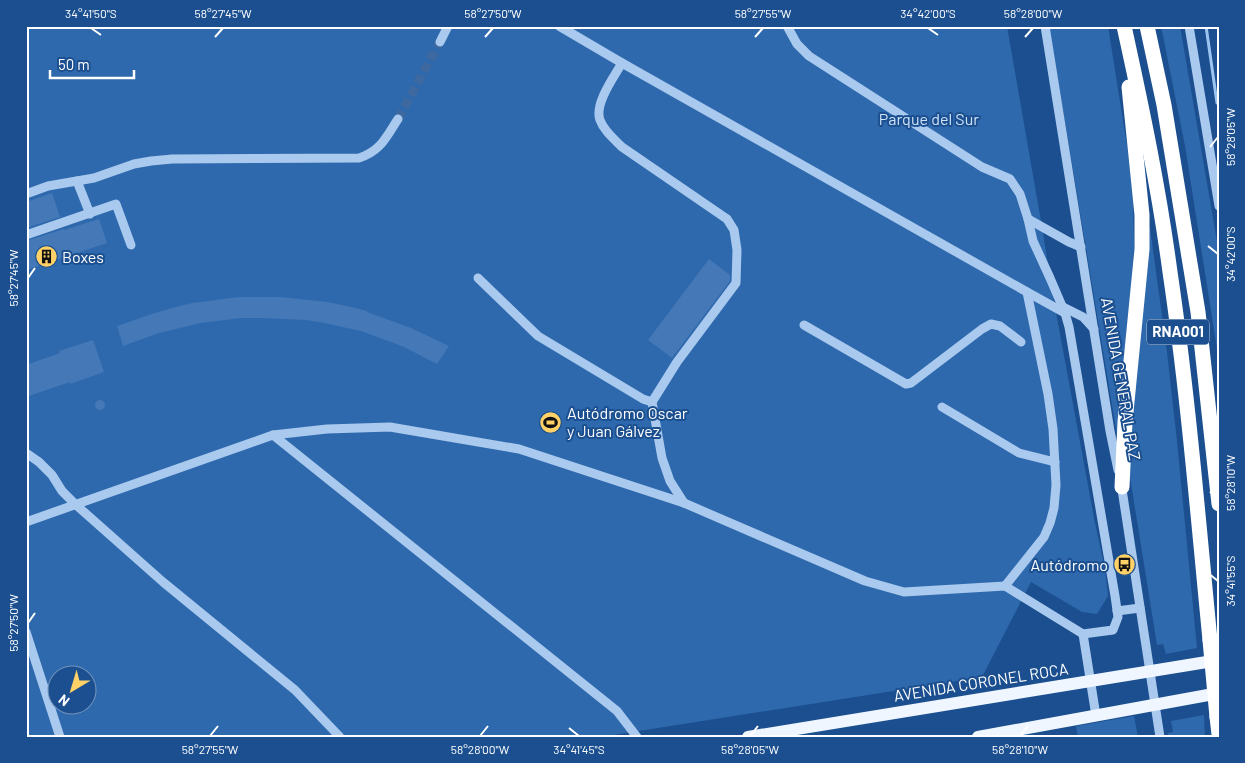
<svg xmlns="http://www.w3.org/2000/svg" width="1245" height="763" font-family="Barlow,sans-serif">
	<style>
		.green { fill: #2e69ad; fill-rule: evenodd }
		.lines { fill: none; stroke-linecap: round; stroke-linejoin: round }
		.stream { stroke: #9cc4f0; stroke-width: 3 }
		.building { fill: #4478b7 }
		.minor-tunnel { stroke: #3d69a0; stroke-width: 9; stroke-dasharray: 9 4.5; stroke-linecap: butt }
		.minor { stroke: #a9c9ee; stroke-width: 9 }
		.major { stroke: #f0f6ff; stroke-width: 12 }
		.highway { stroke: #fff; stroke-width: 15 }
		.highway-bridge { stroke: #fff; stroke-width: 15 }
		.ticks { fill: none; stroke: #fff; stroke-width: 2 }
		.labels { text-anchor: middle; stroke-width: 4; stroke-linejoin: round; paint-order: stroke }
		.shield { fill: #1b4f8f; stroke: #bbcadd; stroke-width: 1 }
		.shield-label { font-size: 15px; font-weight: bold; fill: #fff }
		.park-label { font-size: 16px; fill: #cfe3fa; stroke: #1b4f8f }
		.poi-label { font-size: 16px; fill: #fff; stroke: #1b4f8f; text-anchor: start }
		.street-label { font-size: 16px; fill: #fff; stroke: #1b4f8f }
		.neatline { fill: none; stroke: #fff; stroke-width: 2 }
		.ticks-label { font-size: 12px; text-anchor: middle; fill: #fff }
	</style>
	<rect width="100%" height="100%" fill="#1b4f8f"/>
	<!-- green -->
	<g class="green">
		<path d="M26,26H1007L1042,227L1053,296L1095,523L1105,569L1108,596L1097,614L1082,612L1031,582L982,677L601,737H26ZM58,676H88V706H58Z"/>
		<path d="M1049,26H1108L1128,152L1133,201L1134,246L1132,276L1117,435Z"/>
		<path d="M1161,26H1180L1219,253V369L1217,349L1185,146Z"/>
		<path d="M1145,228H1150L1167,352L1177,441L1197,648L1166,654L1163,644L1157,645L1129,471Z"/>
		<path d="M1204,715L1205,737H1168V733L1173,732L1171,721Z"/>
		<path d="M1134,716L1138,737H1078L1076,726Z"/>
	</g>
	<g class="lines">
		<!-- stream -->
		<path class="stream" d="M1206,26L1217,103H1219"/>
	</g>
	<!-- building -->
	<g class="building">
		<path d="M52,193L60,217L26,228V202Z"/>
		<path d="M99,219L107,243L26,270V241L64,229V230Z"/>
		<path d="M709,259L730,275V281L672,358L648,340Z"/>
		<path d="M239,297H281L327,302L347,306L367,311V312L411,328L449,346L437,364L404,347L361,331L324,323L306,320L260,318H241L201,323L159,333L123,346L117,326L152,314L172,308L192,303Z"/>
		<path d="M93,340L104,372L70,384V382L26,397V365L60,353L59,351Z"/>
		<circle cx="100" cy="405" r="5"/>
	</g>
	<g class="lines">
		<!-- minor-tunnel -->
		<path class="minor-tunnel" d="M398,119L440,42"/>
		<!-- minor -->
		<g class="minor">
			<path d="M559,26L622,63L1027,292L1048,394L1053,429L1056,485L1054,508L1050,523L1044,537L1005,586"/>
			<path d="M787,26L797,44L809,56L982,167L1010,179L1020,194L1028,219L1033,241L1050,278L1065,313"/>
			<path d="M1045,26L1110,431L1118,470"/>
			<path d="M1189,26L1219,206"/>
			<path d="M440,42L448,26"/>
			<path d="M622,63C614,77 594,104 600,120C604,131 614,139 622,147L727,219L734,230L737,250L736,283L677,362L652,402L662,458L670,481L684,503"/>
			<path d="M77,181L90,214"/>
			<path d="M26,194L48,186L94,178L134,164L151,161L172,159L359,158C381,151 386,137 398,119"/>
			<path d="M1028,219L1069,242L1081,247"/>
			<path d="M26,235L116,204L131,245"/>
			<path d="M478,278L538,336L643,399L652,402"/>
			<path d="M1063,307L1083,317L1094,329"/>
			<path d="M804,325L906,384L911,383L982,329L991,324L1000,326L1021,342"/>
			<path d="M942,407L1019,453L1055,462"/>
			<path d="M273,435L617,711L637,737"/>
			<path d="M26,453L39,462L52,475L62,491L75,504L163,582L295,690L340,737"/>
			<path d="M1121,483L1160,737"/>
			<path d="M26,522L273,435L327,429L390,427L519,449L684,503L865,581L904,592L1005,586L1083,634L1113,630L1118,617L1115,596L1069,327L1065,313L1027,292"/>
			<path d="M1117,611L1140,608"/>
			<path d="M26,632L60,737"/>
			<path d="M1083,634L1096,716"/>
		</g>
		<!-- major -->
		<g class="major">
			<path d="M748,737L1219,660"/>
			<path d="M978,737L1219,693"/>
		</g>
		<!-- highway -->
		<g class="highway">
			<path d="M1124,26C1142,108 1159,189 1170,272C1188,394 1198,517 1210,640"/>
			<path d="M1147,26L1164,105L1198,312L1219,504"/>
			<path d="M1122,487L1125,422L1142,249V215L1129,87"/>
			<path d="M1217,717L1219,734"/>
		</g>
		<!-- highway-bridge -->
		<path class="highway-bridge" d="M1210,640L1217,717"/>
	</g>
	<!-- ticks -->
	<path class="ticks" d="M91,28L101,35M928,28L938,35M215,37L223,28M485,37L493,28M755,37L763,28M1025,37L1033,28M1210,147L1218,137M1208,246L1218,254M28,278L35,268M1210,493L1218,483M1208,573L1218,581M28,623L35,613M569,728L579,736M210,736L218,726M480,736L488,726M750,736L758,726M1020,736L1028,726"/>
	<!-- icons -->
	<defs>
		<symbol id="building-disc" viewBox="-11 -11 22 22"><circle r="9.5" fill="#ffd166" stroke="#1b4f8f"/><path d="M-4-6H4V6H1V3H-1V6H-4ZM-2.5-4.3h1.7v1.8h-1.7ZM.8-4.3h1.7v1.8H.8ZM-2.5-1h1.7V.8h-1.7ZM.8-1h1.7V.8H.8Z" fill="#111"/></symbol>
		<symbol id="stadium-disc" viewBox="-11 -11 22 22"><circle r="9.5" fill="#ffd166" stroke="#1b4f8f"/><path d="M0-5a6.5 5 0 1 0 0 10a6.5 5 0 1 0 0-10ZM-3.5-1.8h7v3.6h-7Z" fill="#111"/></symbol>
		<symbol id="bus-disc" viewBox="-11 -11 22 22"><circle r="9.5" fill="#ffd166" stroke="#1b4f8f"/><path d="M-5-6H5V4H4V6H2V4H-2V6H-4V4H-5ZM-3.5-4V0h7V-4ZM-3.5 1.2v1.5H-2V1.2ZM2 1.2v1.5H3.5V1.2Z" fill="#111"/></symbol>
	</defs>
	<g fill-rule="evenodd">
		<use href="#building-disc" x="34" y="244" width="25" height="25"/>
		<use href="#stadium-disc" x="538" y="410" width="25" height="25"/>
		<use href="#bus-disc" x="1112" y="552" width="25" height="25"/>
	</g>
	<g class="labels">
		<!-- shield labels -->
		<rect class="shield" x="1147" y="319.5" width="62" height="25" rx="4"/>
		<g class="shield-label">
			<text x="1178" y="337">RNA001</text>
		</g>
		<!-- park labels -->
		<g class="park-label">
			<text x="929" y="125">Parque del Sur</text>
		</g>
		<!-- poi labels -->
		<g class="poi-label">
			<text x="62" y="263">Boxes</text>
			<text x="567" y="419">Autódromo Oscar<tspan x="567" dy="18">y Juan Gálvez</tspan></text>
			<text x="1108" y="571" text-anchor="end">Autódromo</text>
		</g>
		<!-- street labels -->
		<g class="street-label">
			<text transform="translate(1121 379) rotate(80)" y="6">AVENIDA GENERAL PAZ</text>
			<text transform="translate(981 682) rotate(-9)" y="6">AVENIDA CORONEL ROCA</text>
		</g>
	</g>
	<!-- border -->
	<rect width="1245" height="763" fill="none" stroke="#1b4f8f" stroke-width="55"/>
	<!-- north arrow -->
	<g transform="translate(72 690) rotate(218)"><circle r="24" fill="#1b4f8f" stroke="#7695bc"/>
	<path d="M0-4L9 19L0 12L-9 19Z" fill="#ffd166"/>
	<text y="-8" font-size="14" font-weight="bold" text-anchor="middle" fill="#ffffff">N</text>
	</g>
	<!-- scale -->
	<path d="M50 70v8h84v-8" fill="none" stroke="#ffffff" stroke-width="2.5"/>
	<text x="58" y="70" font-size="15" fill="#ffffff" stroke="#1b4f8f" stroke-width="4" paint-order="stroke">50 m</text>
	<rect x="28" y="28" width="1190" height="708" class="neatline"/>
	<g class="ticks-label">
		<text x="91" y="18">34°41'50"S</text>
		<text x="223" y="18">58°27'45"W</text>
		<text x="493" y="18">58°27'50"W</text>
		<text x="763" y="18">58°27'55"W</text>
		<text x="928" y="18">34°42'00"S</text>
		<text x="1033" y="18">58°28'00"W</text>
		<text transform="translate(1231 137) rotate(-90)" y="4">58°28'05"W</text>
		<text transform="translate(1231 254) rotate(-90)" y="4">34°42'00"S</text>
		<text transform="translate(14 278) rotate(-90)" y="4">58°27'45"W</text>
		<text transform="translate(1231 483) rotate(-90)" y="4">58°28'10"W</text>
		<text transform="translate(1231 581) rotate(-90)" y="4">34°41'55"S</text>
		<text transform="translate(14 623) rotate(-90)" y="4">58°27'50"W</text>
		<text x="210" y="754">58°27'55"W</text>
		<text x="480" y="754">58°28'00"W</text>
		<text x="579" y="754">34°41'45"S</text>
		<text x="750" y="754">58°28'05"W</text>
		<text x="1020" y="754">58°28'10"W</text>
	</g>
</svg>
